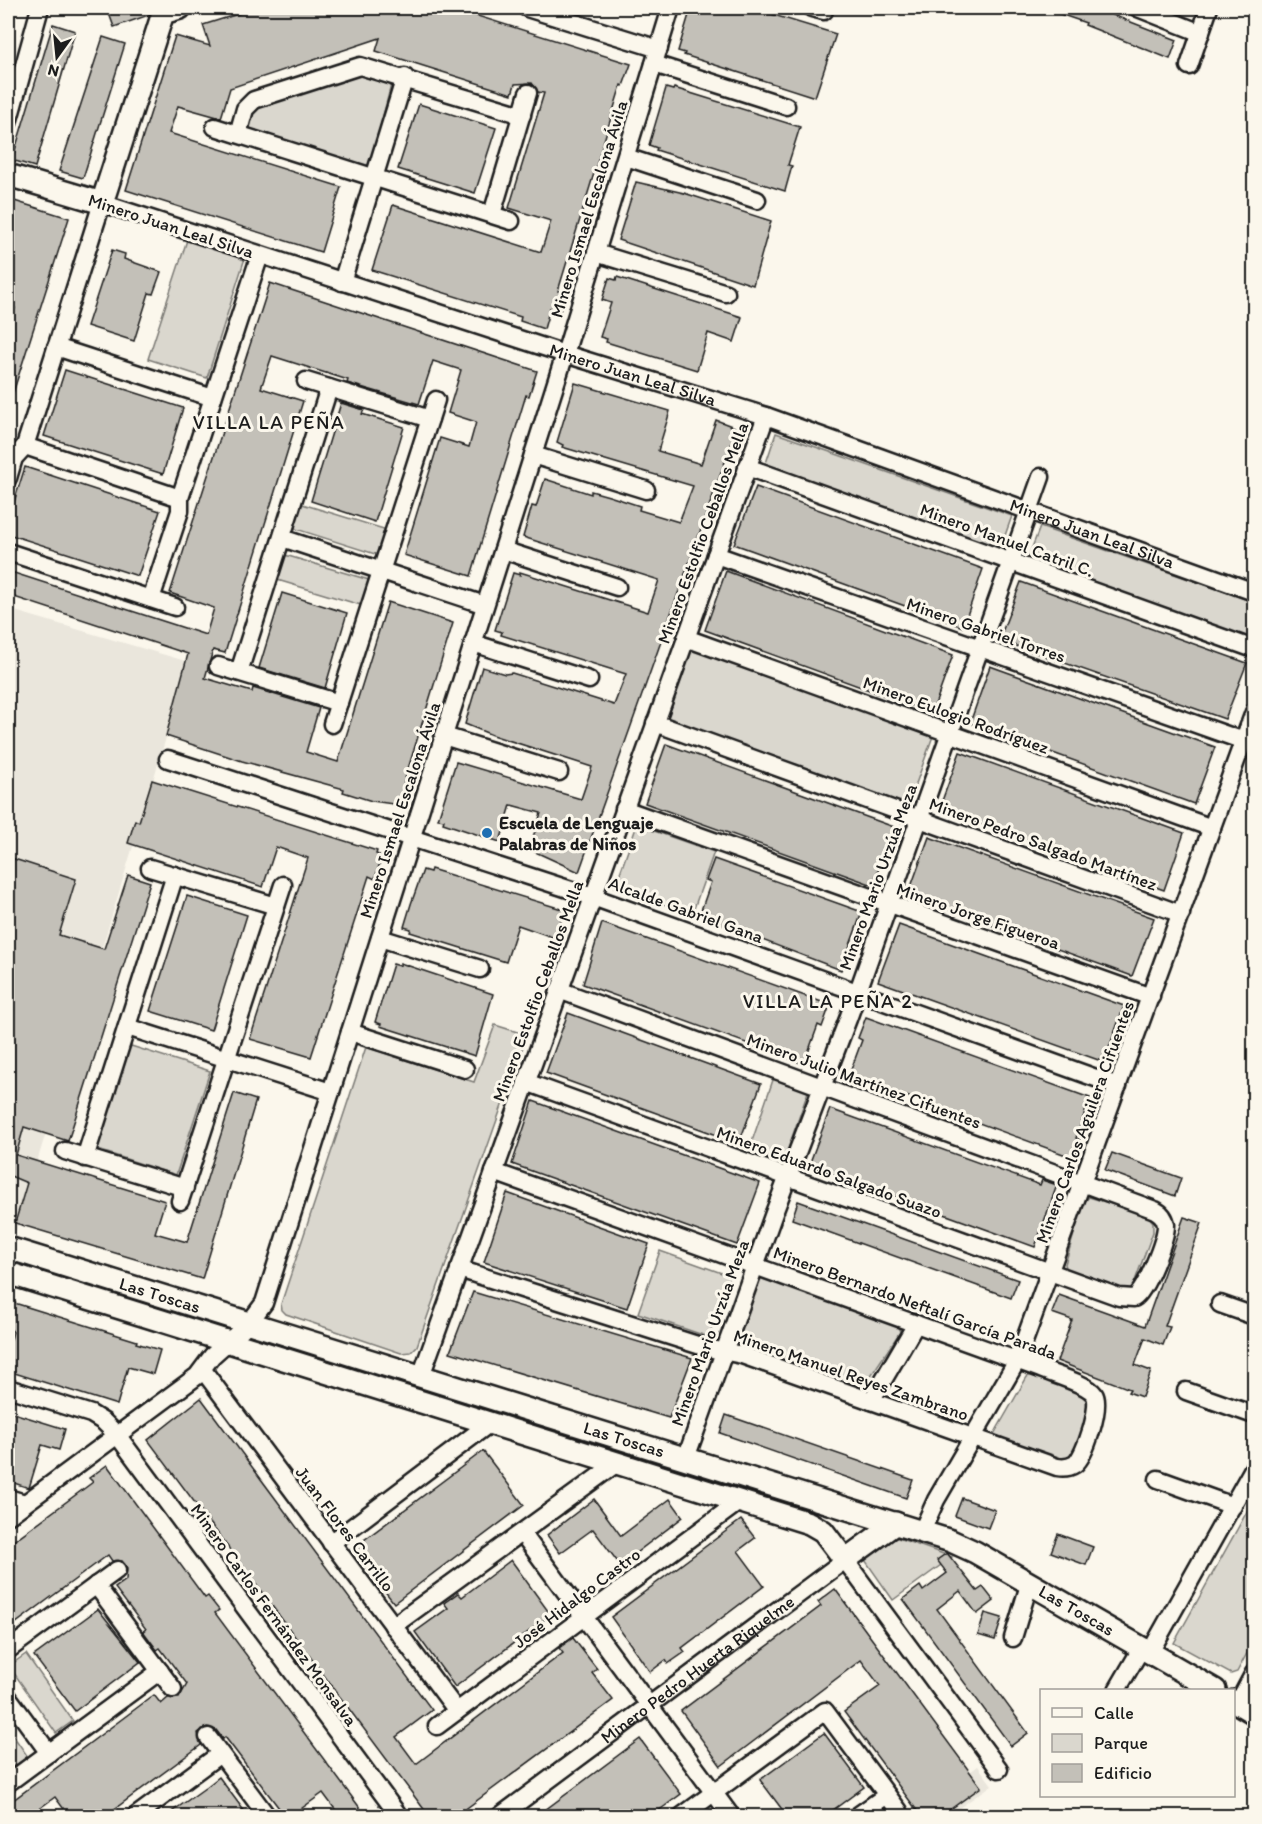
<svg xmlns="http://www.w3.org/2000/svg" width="1262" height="1824" font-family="Itim,sans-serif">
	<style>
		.built { fill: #eae6dc }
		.green { fill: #dad7ce; stroke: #7b7a75; stroke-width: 1.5 }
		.building { fill: #c3c0b8; stroke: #1c1c1c; stroke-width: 1.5 }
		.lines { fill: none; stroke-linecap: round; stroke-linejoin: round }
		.minor-casing { stroke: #1c1c1c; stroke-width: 21 }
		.tertiary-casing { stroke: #1c1c1c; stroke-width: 26 }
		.minor { stroke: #fbf7ec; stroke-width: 16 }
		.tertiary { stroke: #fbf7ec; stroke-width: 21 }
		.poi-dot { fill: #1f6fb2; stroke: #fbf7ec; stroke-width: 2 }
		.labels { text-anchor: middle; stroke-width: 6; stroke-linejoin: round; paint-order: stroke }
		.street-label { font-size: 18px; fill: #1c1c1c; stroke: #fbf7ec }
		.poi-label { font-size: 18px; font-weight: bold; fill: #1c1c1c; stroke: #fbf7ec; text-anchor: start }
		.neighbourhood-label { font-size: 20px; letter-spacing: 1.5px; fill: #1c1c1c; stroke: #fbf7ec }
	</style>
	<rect width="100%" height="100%" fill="#fbf7ec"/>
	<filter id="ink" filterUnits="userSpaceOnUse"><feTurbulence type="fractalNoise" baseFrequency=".0167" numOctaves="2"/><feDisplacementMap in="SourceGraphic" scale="12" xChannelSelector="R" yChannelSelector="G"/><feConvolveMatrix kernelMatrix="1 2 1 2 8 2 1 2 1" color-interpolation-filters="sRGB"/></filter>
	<g filter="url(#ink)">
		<!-- built -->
		<g class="built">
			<path d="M8,609L189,662L16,1231L8,1228Z"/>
			<path d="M978,1766L992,1785L955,1811L942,1792Z"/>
		</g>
		<!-- green -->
		<g class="green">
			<path d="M356,72L388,82L391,85L371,162L366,168L252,133L246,124L253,108Z"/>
			<path d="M187,240L245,258L207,378L148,359Z"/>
			<path d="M776,433L1012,516L999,552L764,469Z"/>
			<path d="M299,503L387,530L380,553L375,554L296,529L293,523Z"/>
			<path d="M1040,527L1254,602V644L1026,563Z"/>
			<path d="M285,555L369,580L371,583L364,606L274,579Z"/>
			<path d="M692,649L933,736L907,809L666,722Z"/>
			<path d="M637,825L714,852L692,914L615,887Z"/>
			<path d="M495,1025L527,1035L417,1346L411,1352L401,1353L286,1314L282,1310L281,1304L366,1047L474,1082Z"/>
			<path d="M128,1045L210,1071L176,1175L95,1149Z"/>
			<path d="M774,1077L809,1089L783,1163L749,1150Z"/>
			<path d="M1089,1197L1147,1215L1153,1222V1232L1132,1289L1126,1292L1067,1271L1065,1264L1083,1204Z"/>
			<path d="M660,1251L730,1276L709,1337L638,1313Z"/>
			<path d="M767,1276L897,1324L900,1332L864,1386L856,1387L740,1344L736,1337L759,1278Z"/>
			<path d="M1034,1373L1079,1390L1092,1401L1077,1452L1063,1462L993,1436L1027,1377Z"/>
			<path d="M1254,1499V1640L1237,1672L1231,1674L1174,1643Z"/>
			<path d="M895,1537L952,1557L893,1600L865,1560Z"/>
			<path d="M26,1654L73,1721L56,1733L9,1666Z"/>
			<path d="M8,1728L28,1757L11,1768L8,1763Z"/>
		</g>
		<!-- building -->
		<g class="building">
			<path d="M107,8H152L149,15L114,27Z"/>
			<path d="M257,8H452L631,64L623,86L621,85L558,291L566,294L560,311L550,308L544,329L520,321L521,317L372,270L393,205L541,252L551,221L509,208L544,93L538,92L532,83L515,84L512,94L376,51L380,38L230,88L221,118L178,106L169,133L341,187L321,252L126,190L175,36L210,46L203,25Z"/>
			<path d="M691,8H751L836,34L815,97L684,55L685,53L678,51Z"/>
			<path d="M1048,8H1095L1177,40L1170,59L1085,25L1086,23L1048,10Z"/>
			<path d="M53,24L75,31L35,167L12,160Z"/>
			<path d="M103,37L125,44L83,178L59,171Z"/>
			<path d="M666,88L673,90L674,88L800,127L788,165L792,166L785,191L656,150L657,148L649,145Z"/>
			<path d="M419,104L496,128L475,193L398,169Z"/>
			<path d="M636,182L684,193L771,221L753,285L618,240Z"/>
			<path d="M8,199L69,218L11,399L8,398V331L15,308L8,307Z"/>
			<path d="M112,250L125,254L124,259L161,272L153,294L149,293L134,341L87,326Z"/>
			<path d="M617,277L742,317L734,342L708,333L697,370L606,342L607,339L600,337L611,303L602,300L609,278L616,280Z"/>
			<path d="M270,283L537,371L529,396L526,395L471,576L404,555L440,438L469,447L476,422L448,413L461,370L433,361L419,404L347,383L348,380L272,356L261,388L303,401L225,653L213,650L205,678L252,692L253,688L319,708L306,752L338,762L388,602L453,623L404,782L407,783L400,805L372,801L343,792L344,789L242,761L166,736L188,654L8,595V571L206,635L214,608L170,593Z"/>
			<path d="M65,370L183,408L163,474L44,436Z"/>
			<path d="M575,383L670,411L658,451L701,464L716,420L737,428L579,872L529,849L541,813L511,805L500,842L443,823L444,820L438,819L456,762L581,799L592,767L492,735L465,724L482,667L505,674L512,673L614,705L626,674L501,635L502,632L495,630L513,573L520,575V572L648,612L659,580L523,537L532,506L536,507L545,479L591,494V491L609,496L640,506L639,510L679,522L693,486L562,447L563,445L557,442Z"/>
			<path d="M341,403L364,410L362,414L404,427L375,522L311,501Z"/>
			<path d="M25,467L160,511L138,576L8,534V521Z"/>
			<path d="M756,487L983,569L963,627L734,544Z"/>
			<path d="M726,571L953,655L932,713L705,630Z"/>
			<path d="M1021,582L1247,663L1225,719L999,640Z"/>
			<path d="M282,593L347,613L325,688L259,668Z"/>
			<path d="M990,666L1215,747L1194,804L970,723Z"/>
			<path d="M666,744L894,827L873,885L645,803Z"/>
			<path d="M960,752L1184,833L1164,890L939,809Z"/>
			<path d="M152,780L377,851L376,854L382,856L375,879L369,876L311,1057L250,1039L308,858L276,847L263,887L128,843L135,820L139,822Z"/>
			<path d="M929,837L1154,918L1132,976L908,895Z"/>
			<path d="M8,857L76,879L59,935L104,949L128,875L150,882L68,1141L24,1127L16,1155L165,1201L155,1233L187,1242L234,1093L256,1100L202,1279L15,1223L27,1183L8,1175Z"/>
			<path d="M714,859L862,912L841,970L699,916L711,882L706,880Z"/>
			<path d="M431,869L565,910L555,938L518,925L506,962L410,932L411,929L404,927L411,904L423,870L430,872Z"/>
			<path d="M187,896L247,915L211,1030L150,1011Z"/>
			<path d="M602,923L830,1005L822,1027L818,1025L804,1064L583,984Z"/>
			<path d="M899,925L1124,1006L1104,1062L878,981Z"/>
			<path d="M400,963L493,994L475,1056L380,1026L381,1024L375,1022L393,964L400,966Z"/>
			<path d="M568,1013L761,1084L739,1143L546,1073Z"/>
			<path d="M866,1017L1090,1098L1076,1138L1081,1140L1074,1158L849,1075L862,1040L858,1038Z"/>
			<path d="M533,1101L760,1183L737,1245L512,1164Z"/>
			<path d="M830,1109L1040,1185L1042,1180L1057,1185L1035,1247L809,1165Z"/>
			<path d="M1112,1153L1181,1178L1175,1196L1105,1170Z"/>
			<path d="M507,1193L649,1244L627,1308L484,1262Z"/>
			<path d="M798,1201L1018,1280L1011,1298L792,1219Z"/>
			<path d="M1184,1217L1202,1223L1165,1326L1170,1327L1163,1345L1145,1338L1135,1365L1151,1371L1142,1397L1128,1392L1130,1389L1057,1361L1072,1320L1052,1313L1059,1295L1145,1326Z"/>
			<path d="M473,1292L692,1358L669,1418L450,1352Z"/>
			<path d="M8,1301L137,1341L136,1343L160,1350L153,1374L128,1367L117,1405L8,1371V1350L13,1332L8,1326Z"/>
			<path d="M201,1398L432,1710L396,1737L416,1764L563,1653L559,1648L573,1638L597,1669L592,1673L613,1700L456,1816H429L148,1440Z"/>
			<path d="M10,1412L65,1429L59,1450L42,1445L29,1488L8,1481V1421Z"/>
			<path d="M726,1415L913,1480L906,1498L720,1433Z"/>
			<path d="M483,1451L524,1505L394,1603L352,1549Z"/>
			<path d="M107,1465L205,1598L208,1596L219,1610L215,1613L366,1816H340L323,1793L291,1816H285L225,1737L223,1739L216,1730L207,1727L198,1733L201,1745L105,1816H69L55,1797L29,1816H8V1804L138,1707L154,1695L161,1704L168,1698H179L187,1684L160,1648L157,1650L143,1631L146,1629L115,1588L126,1580L127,1568L122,1561H112L108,1555L8,1629V1545L93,1482L89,1478Z"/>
			<path d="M962,1498L995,1510L988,1528L955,1516Z"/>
			<path d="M594,1499L621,1536L670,1499L683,1517L620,1565L593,1529L560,1553L547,1535Z"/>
			<path d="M741,1520L755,1538L738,1551L764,1586L682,1648L685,1652L668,1664L666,1660L650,1672L611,1617Z"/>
			<path d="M1058,1534L1093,1547L1086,1565L1051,1552Z"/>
			<path d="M947,1553L977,1591L983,1587L994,1601L977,1614L960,1591L937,1609L1028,1733L1011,1746L903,1599L920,1586L923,1591L947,1573L937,1560Z"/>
			<path d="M511,1560L551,1615L455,1687L415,1632L448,1608L444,1603L458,1593L462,1597Z"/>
			<path d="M835,1589L981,1787L941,1816H921L844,1712L880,1686L861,1660L721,1766L681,1711L821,1606L818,1602Z"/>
			<path d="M98,1609L140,1662L75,1711L34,1656Z"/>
			<path d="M985,1613L1002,1618L995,1640L978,1635Z"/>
			<path d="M824,1733L864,1787L825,1816H787L760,1780Z"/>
			<path d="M640,1739L681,1794L665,1806L651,1816H537Z"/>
			<path d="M219,1777L248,1816H166L205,1788Z"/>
		</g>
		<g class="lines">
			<defs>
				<g id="minor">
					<path d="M527,8L659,49"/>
					<path d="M812,8L824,11"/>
					<path d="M1138,8L1201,33"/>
					<path d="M654,64L786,106"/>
					<path d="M1189,66L1209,8"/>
					<path d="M8,123L40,8"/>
					<path d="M215,127L511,221"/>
					<path d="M238,134L245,109L254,100L360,66L522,115"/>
					<path d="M626,157L757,200"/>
					<path d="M492,214L528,93"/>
					<path d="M596,253L726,293"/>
					<path d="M342,282L405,77"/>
					<path d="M56,347L213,398"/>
					<path d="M306,381L430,419"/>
					<path d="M25,446L180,498"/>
					<path d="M533,455L646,490"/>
					<path d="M747,467L1254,649"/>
					<path id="s1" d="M8,478L14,458L25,446L102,203L565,354L766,416L1254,592"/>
					<path d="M282,538L485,605"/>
					<path d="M503,550L617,587"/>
					<path d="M8,552L175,607"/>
					<path d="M716,555L1244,741"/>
					<path d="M151,599L180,511V498L260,255"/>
					<path d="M686,638L1212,828"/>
					<path d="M473,643L589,680"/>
					<path d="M218,666L339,703"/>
					<path d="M239,672L329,388"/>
					<path d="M655,723L1181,914"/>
					<path d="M332,724L436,400"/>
					<path d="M444,736L559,772"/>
					<path d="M168,759L593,897L1118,1086"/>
					<path d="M624,809L1151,997"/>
					<path d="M150,868L276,906"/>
					<path d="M380,938L480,969"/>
					<path d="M127,1027L331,1092"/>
					<path d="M350,1032L465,1069"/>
					<path d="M526,1082L1119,1297L1134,1298C1146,1291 1166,1239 1166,1225C1165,1218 1161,1213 1155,1210L559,990"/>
					<path d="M65,1151L185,1188"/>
					<path d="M85,1158L175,875"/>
					<path d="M180,1201L283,885"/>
					<path d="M459,1269L707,1348L742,1355L1057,1467C1063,1468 1069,1468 1075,1464C1085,1456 1102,1405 1094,1394C1086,1383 1051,1374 1038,1368L494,1172"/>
					<path d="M1220,1304L1254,1316"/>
					<path d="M203,1370L457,1711"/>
					<path d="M421,1376L766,416"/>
					<path d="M8,1388L91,1414L104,1422L118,1436L399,1816"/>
					<path d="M1186,1391L1254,1415"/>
					<path d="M871,1401L916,1324"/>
					<path d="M686,1458L774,1213L848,1019L1041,477"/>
					<path d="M1158,1479L1233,1506"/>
					<path d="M8,1498L25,1503"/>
					<path d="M8,1516L197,1376L212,1356L249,1323L264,1303L565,354L671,8"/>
					<path d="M922,1531L936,1500L1017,1361L1254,712"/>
					<path d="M522,1533L731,1816"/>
					<path d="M331,1543L490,1423"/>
					<path d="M96,1585L173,1689"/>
					<path d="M393,1626L617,1463"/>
					<path d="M1013,1638L1029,1585"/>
					<path d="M8,1650L117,1570"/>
					<path d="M1149,1654L1254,1467"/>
					<path d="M1117,1690L1141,1649"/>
					<path d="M8,1697L49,1753"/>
					<path d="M1238,1703L1254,1673"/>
					<path d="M437,1726L740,1501"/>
					<path d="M208,1737L267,1816"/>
					<path d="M8,1783L160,1671"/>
					<path d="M136,1816L220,1754"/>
					<path id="s2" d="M500,1816L845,1560L999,1769"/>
					<path d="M682,1816L825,1711L899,1811"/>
					<path d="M857,1816L887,1795"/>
				</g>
				<g id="tertiary">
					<path d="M8,175L102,203L163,13L180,8"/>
					<path id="s3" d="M8,1248L951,1541L975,1552L1215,1690"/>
					<path d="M8,1273L809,1523L823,1531L845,1560L896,1523"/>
					<path d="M1234,1701L1254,1713"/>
				</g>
			</defs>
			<!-- minor casing -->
			<use href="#minor" class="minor-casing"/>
			<!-- tertiary casing -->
			<use href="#tertiary" class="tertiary-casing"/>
			<!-- minor -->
			<use href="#minor" class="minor"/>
			<!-- tertiary -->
			<use href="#tertiary" class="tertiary"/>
		</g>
	</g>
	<!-- markers -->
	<circle class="poi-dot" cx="487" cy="833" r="6"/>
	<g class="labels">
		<!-- street labels -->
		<g class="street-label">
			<text transform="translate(589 209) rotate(-73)" y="6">Minero Ismael Escalona Ávila</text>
			<text transform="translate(171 226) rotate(18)" y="6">Minero Juan Leal Silva</text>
			<text dy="6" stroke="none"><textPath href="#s1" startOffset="850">Minero Juan Leal Silva</textPath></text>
			<text transform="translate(703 533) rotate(-70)" y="6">Minero Estolfio Ceballos Mella</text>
			<text dy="6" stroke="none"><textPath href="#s1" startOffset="1336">Minero Juan Leal Silva</textPath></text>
			<text transform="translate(1007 540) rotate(20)" y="6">Minero Manuel Catril C.</text>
			<text transform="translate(986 630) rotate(19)" y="6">Minero Gabriel Torres</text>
			<text transform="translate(956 715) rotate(20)" y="6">Minero Eulogio Rodríguez</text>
			<text transform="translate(400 810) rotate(-72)" y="6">Minero Ismael Escalona Ávila</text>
			<text transform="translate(1043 844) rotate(20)" y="6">Minero Pedro Salgado Martínez</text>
			<text transform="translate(878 877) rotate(-70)" y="6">Minero Mario Urzúa Meza</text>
			<text transform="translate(686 910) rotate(20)" y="6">Alcalde Gabriel Gana</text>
			<text transform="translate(978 916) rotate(19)" y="6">Minero Jorge Figueroa</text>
			<text transform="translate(538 991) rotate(-70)" y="6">Minero Estolfio Ceballos Mella</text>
			<text transform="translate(864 1081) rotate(20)" y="6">Minero Julio Martínez Cifuentes</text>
			<text transform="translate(1085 1122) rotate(-70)" y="6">Minero Carlos Aguilera Cifuentes</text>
			<text transform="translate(829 1172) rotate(20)" y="6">Minero Eduardo Salgado Suazo</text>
			<text dy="6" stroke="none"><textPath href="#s3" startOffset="159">Las Toscas</textPath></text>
			<text transform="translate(915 1303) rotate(20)" y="6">Minero Bernardo Neftalí García Parada</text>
			<text transform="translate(710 1333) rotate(-70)" y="6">Minero Mario Urzúa Meza</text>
			<text transform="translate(851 1375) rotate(19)" y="6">Minero Manuel Reyes Zambrano</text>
			<text dy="6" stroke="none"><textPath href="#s3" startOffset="645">Las Toscas</textPath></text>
			<text transform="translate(345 1529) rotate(53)" y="6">Juan Flores Carrillo</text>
			<text transform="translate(577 1598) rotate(-37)" y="6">José Hidalgo Castro</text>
			<text dy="6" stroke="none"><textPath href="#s3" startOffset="1131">Las Toscas</textPath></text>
			<text transform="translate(274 1615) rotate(54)" y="6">Minero Carlos Fernández Monsalva</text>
			<text dy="6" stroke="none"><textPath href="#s2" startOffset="246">Minero Pedro Huerta Riquelme</textPath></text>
		</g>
		<!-- poi labels -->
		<g class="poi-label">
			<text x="499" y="829">Escuela de Lenguaje<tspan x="499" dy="21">Palabras de Niños</tspan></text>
		</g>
		<!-- neighbourhood labels -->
		<g class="neighbourhood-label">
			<text x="269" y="429">VILLA LA PEÑA</text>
			<text x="828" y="1008">VILLA LA PEÑA 2</text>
		</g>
	</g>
	<!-- margin -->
	<rect width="1262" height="1824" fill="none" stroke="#fbf7ec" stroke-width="30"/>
	<rect x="15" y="15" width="1232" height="1794" fill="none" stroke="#1c1c1c" stroke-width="2" filter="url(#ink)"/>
	<!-- legend -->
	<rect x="1040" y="1689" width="195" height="108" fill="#fbf7ec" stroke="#a29f99" stroke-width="1.5"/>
	<rect x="1052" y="1708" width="30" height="9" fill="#fbf7ec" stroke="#a29f99" stroke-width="1.5"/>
	<text x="1094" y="1719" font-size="18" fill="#1c1c1c">Calle</text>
	<rect x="1052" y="1734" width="30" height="18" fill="#dad7ce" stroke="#a29f99" stroke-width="1.5"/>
	<text x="1094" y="1749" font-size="18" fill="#1c1c1c">Parque</text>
	<rect x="1052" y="1764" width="30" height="18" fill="#c3c0b8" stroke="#a29f99" stroke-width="1.5"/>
	<text x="1094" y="1779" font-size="18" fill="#1c1c1c">Edificio</text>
	<!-- north arrow -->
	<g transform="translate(57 57) rotate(195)" stroke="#fbf7ec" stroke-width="4.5" paint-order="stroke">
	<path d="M0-4.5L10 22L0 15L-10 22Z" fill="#1c1c1c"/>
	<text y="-9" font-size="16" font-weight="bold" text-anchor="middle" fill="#1c1c1c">N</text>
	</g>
</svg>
